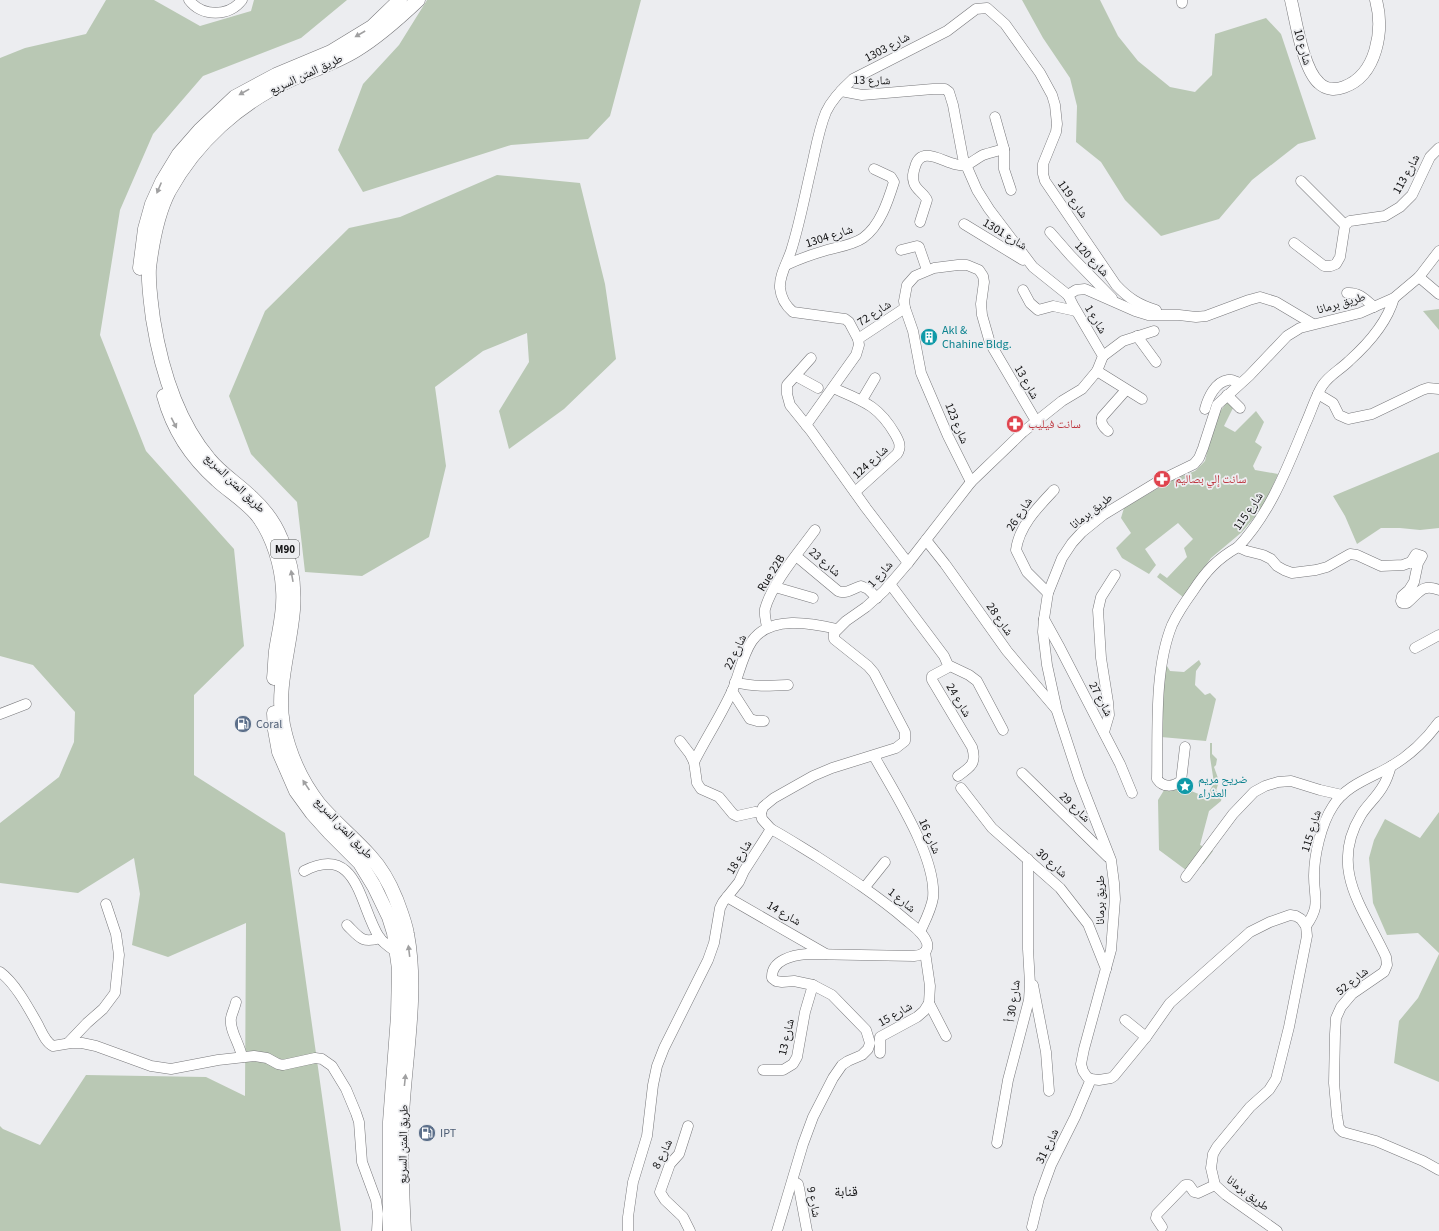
<svg xmlns="http://www.w3.org/2000/svg" width="1439" height="1231" font-family="'Source Sans 3','Noto Naskh Arabic',sans-serif">
	<style>
		.green { fill: #b9c8b4 }
		.lines { fill: none; stroke-linecap: round; stroke-linejoin: round }
		.minor-casing { stroke: #78787b; stroke-width: 11 }
		.major-casing { stroke: #78787b; stroke-width: 13 }
		.highway-casing { stroke: #78787b; stroke-width: 15 }
		.minor { stroke: #fff; stroke-width: 10 }
		.major { stroke: #fff; stroke-width: 12 }
		.highway { stroke: #fff; stroke-width: 14 }
		.oneway { fill: #a0a0a1 }
		.labels { text-anchor: middle; stroke-width: 3.5; stroke-linejoin: round; paint-order: stroke }
		.shield { fill: #ecedf0; stroke: #535455; stroke-width: 1 }
		.shield-label { font-size: 11px; font-weight: bold; fill: #121213 }
		.street-label { font-size: 12px; fill: #121213; stroke: #ecedf0 }
		.culture-label { font-size: 12px; fill: #0d838f; stroke: #ecedf0; text-anchor: start }
		.health-label { font-size: 12px; fill: #be3a42; stroke: #ecedf0; text-anchor: start }
		.service-label { font-size: 12px; fill: #4e5e75; stroke: #ecedf0; text-anchor: start }
		.quarter-label { font-size: 14px; fill: #121213; stroke: #ecedf0 }
	</style>
	<rect width="100%" height="100%" fill="#ecedf0"/>
	<!-- green -->
	<g class="green">
		<path d="M106,0H154L200,26L251,11L254,0H347L301,38L203,76L153,134L120,210L100,335L146,451L234,549L244,646L194,695V775L285,833L341,1231H0V1126L3,1129L40,1145L86,1075L206,1077L245,1096L246,923L168,957L132,945L140,894L134,858L78,893L0,883V823L59,777L74,742L75,712L33,665L0,656V58L25,48L86,34Z"/>
		<path d="M427,0H641L610,116L588,139L511,145L363,192L338,150L363,84L399,45Z"/>
		<path d="M1022,0H1100L1118,36L1138,61L1170,87L1195,92L1212,75L1215,34L1266,18L1281,34L1316,139L1298,144L1252,180L1219,219L1161,236L1125,200L1101,162L1076,142L1077,106L1070,78L1043,38Z"/>
		<path d="M497,175L580,183L605,284L616,359L564,409L509,449L499,411L529,362L527,333L483,351L435,387L446,466L429,537L362,576L305,572L297,502L251,454L229,396L265,311L349,228L400,217Z"/>
		<path d="M1439,309V330L1423,311Z"/>
		<path d="M1228,401L1234,406L1224,426L1235,432L1256,411L1264,422L1255,442L1262,447L1253,466L1255,470L1278,474L1264,506L1242,532L1211,558L1183,597L1157,577L1160,573L1167,578L1187,557L1184,548L1193,539L1178,523L1145,549L1156,565L1149,574L1122,558L1116,548L1131,533L1121,518L1124,508L1172,480L1195,471L1205,461L1215,418Z"/>
		<path d="M1439,452V528L1420,530L1400,528H1381L1357,544L1345,516L1333,496Z"/>
		<path d="M1199,660L1201,664L1196,671L1195,685L1205,695L1210,693L1216,699L1206,741L1161,737L1162,664L1167,666L1170,671L1184,672Z"/>
		<path d="M1210,743H1212V754L1217,759L1216,765L1214,767L1219,781L1216,791L1222,795L1221,801L1209,811L1200,845L1213,851L1203,864L1199,863L1190,873L1159,850L1158,800L1169,782L1206,797L1214,783L1210,757Z"/>
		<path d="M1439,812V953L1418,933L1387,935L1373,903L1369,858L1374,840L1385,819L1420,838Z"/>
		<path d="M1439,954V1082L1394,1063L1399,1021L1418,998Z"/>
	</g>
	<g class="lines">
		<defs>
			<g id="minor">
				<path d="M189,0C202,17 229,17 242,0"/>
				<path d="M1182,3V0"/>
				<path d="M841,91L862,95L933,89H945L949,92L953,105L963,158L977,190L989,209L1033,267L1068,295"/>
				<path d="M995,117L1004,149V169L1011,190"/>
				<path d="M1301,181L1345,225"/>
				<path d="M920,222L927,200C924,193 916,190 914,183C912,177 913,173 915,167C922,141 950,169 966,165C972,163 977,158 983,155C989,153 997,151 1004,149"/>
				<path d="M964,224L1023,260"/>
				<path d="M1050,232L1071,256L1112,298"/>
				<path d="M1294,243L1324,266H1331L1336,264L1340,257L1345,225L1350,221L1385,216L1400,207L1412,195L1430,157L1439,148"/>
				<path d="M901,250L917,246L919,247L927,270"/>
				<path d="M786,265C799,259 813,254 827,250C838,247 853,245 863,238C880,226 888,201 894,182L891,177L874,169"/>
				<path d="M1419,277L1439,294"/>
				<path d="M1023,290L1030,303L1038,310L1053,306L1076,311"/>
				<path d="M1347,293C1359,292 1365,299 1374,307"/>
				<path d="M1394,298C1387,323 1368,344 1349,361C1340,370 1329,375 1322,386C1315,398 1311,412 1305,425C1287,468 1271,512 1238,547L1247,551L1263,555L1271,559L1277,566L1284,570L1292,573L1316,570L1327,567L1350,554L1357,555L1381,566L1403,565L1411,562L1416,554L1422,556L1418,563L1414,582L1409,590L1402,596L1401,601L1402,603H1407C1419,593 1422,583 1439,590"/>
				<path d="M1137,336L1156,362"/>
				<path d="M858,339L905,308"/>
				<path d="M1103,356L1123,341L1154,331"/>
				<path d="M811,358L787,385V394L790,405L811,431L866,508L908,563"/>
				<path d="M1097,371L1142,399"/>
				<path d="M796,376L818,388"/>
				<path d="M833,388C863,401 878,405 895,434C899,441 902,447 897,454L855,492"/>
				<path d="M1318,394L1333,403L1339,415L1348,419L1372,414L1422,390L1428,388L1439,389"/>
				<path d="M1227,395L1240,408"/>
				<path d="M862,400L875,378"/>
				<path d="M1205,409C1208,398 1215,382 1228,380C1232,379 1236,382 1240,383"/>
				<path d="M806,425L856,355L859,345L858,339L849,322L845,319L793,312C786,306 781,298 780,288C779,276 787,263 791,251C800,223 805,194 812,165C816,147 819,129 826,112C832,99 843,88 853,79L947,31L976,9L987,8L1005,24L1040,73L1052,95L1055,105L1057,124L1056,132L1043,164V174L1045,181L1116,285C1128,298 1139,305 1156,310"/>
				<path d="M1108,431C1103,427 1100,423 1102,417L1126,390"/>
				<path d="M971,482L948,436L921,373L913,331L905,308L904,301L907,285L915,276L934,268L958,265H967L979,270L983,276L984,282L981,304L982,315L990,343L1036,421"/>
				<path d="M926,540L945,564L1007,651L1056,709"/>
				<path d="M796,556L838,591C846,595 853,588 861,586L868,589L877,598"/>
				<path d="M890,584L944,656L948,665L947,668L932,676V680L972,747C977,763 971,767 958,776"/>
				<path d="M775,587L813,598"/>
				<path d="M1048,593L1027,572L1016,550C1019,526 1038,507 1054,490"/>
				<path d="M1044,619L1060,648L1120,764L1132,793"/>
				<path d="M767,627C766,621 764,615 765,609C772,583 799,552 815,530"/>
				<path d="M1415,648L1439,635"/>
				<path d="M948,665L969,675L977,681L1003,730"/>
				<path d="M735,682C753,687 770,686 788,685"/>
				<path d="M732,691L750,719L757,721H764"/>
				<path d="M0,714L26,704"/>
				<path d="M1104,732L1109,715L1108,702L1101,658L1098,610L1101,597L1115,575"/>
				<path d="M680,741L690,754L694,762L697,783L701,789L719,797L733,814L737,816L755,812L761,813"/>
				<path d="M1185,747L1181,781C1173,787 1163,788 1157,779C1158,731 1154,669 1172,625C1178,612 1185,602 1193,591C1206,571 1217,559 1238,547"/>
				<path d="M874,756C893,791 937,857 933,898C931,910 925,921 920,932"/>
				<path d="M694,762C706,738 722,714 733,689C739,674 743,654 752,641C770,615 811,623 837,629"/>
				<path d="M1391,766C1389,773 1387,780 1383,786C1377,797 1367,805 1361,815C1328,869 1364,909 1386,957L1387,965L1384,972L1352,994L1341,1007L1336,1018L1335,1034L1334,1083L1337,1116L1339,1128L1343,1132L1376,1141L1423,1161L1439,1170"/>
				<path d="M1022,773L1108,857"/>
				<path d="M961,788L992,828L1060,888L1088,924L1106,969"/>
				<path d="M304,871C358,843 359,905 379,937C384,944 391,948 398,953"/>
				<path d="M1186,877L1233,814L1254,792L1265,786L1278,782L1291,781L1320,790L1342,795"/>
				<path d="M865,887L885,862"/>
				<path d="M727,897L826,954"/>
				<path d="M347,925C359,937 362,944 380,938"/>
				<path d="M1306,926C1321,905 1314,899 1314,876C1314,856 1321,824 1333,806C1345,786 1370,778 1390,767C1409,756 1426,740 1439,722"/>
				<path d="M0,972C15,983 28,1007 37,1023C41,1030 45,1042 53,1046L71,1043H82L96,1046L151,1066L171,1069L218,1060L254,1056L267,1058L278,1064L283,1065L315,1058L322,1059L332,1066L346,1089L356,1113L359,1122L362,1162L376,1200L378,1214L377,1231"/>
				<path d="M1033,985L1046,1052L1049,1091"/>
				<path d="M236,1002C235,1007 232,1013 231,1018C229,1030 240,1044 242,1057"/>
				<path d="M929,1003L946,1036"/>
				<path d="M1125,1020L1146,1037"/>
				<path d="M68,1043L87,1023L103,1009L115,993L119,955L116,934L106,904"/>
				<path d="M880,1053V1037L917,1017L924,1011L929,1003L930,986L925,952"/>
				<path d="M763,1070H783L793,1064L797,1057L805,1012L813,985"/>
				<path d="M688,1126L679,1154L670,1164L660,1192L665,1200L683,1217L690,1231"/>
				<path d="M997,1143L1008,1080L1029,1000L1030,984L1028,949V859"/>
				<path d="M793,1181L798,1184L799,1188L807,1231"/>
				<path d="M1032,1227L1039,1198L1051,1165L1075,1117L1091,1079"/>
				<path d="M1162,1227L1156,1218L1157,1214L1185,1185H1189L1194,1192L1198,1193L1215,1185"/>
				<path d="M628,1231V1217L633,1182L647,1136L653,1085L657,1066L664,1048L708,960L714,943L720,908L723,902L739,882L744,871L771,829"/>
				<path d="M777,1231L803,1144L813,1117L833,1078L842,1065L848,1061L862,1055L868,1049L870,1043L866,1030L832,995L813,985L794,981L782,982L776,981L772,978C771,960 793,955 807,954L914,956C922,955 929,952 927,943C924,933 913,926 906,920C878,896 847,876 816,856C801,847 786,837 771,829L762,819L761,813L763,807L774,798L813,776L832,768L896,748L905,741V732L874,673L868,666L834,639V633L846,621L866,607L884,591L908,563L971,482L1023,432L1062,401L1082,389L1097,371L1103,356L1073,305L1068,295L1076,290L1085,289L1135,311L1148,315H1179L1196,317L1206,316L1249,300L1260,297L1276,302L1313,324"/>
				<path d="M1277,1231L1226,1195L1215,1185L1211,1168L1213,1154L1217,1147L1250,1107L1269,1090L1276,1079L1289,1027L1307,936L1306,926L1301,919L1296,916L1290,915L1270,922L1250,932L1170,1003L1146,1037L1114,1076L1111,1078L1099,1080L1091,1079L1087,1077L1083,1071L1081,1064L1084,1049L1111,950L1115,899L1114,883L1111,860L1079,778L1057,711L1047,665L1043,632L1044,619L1048,593L1062,558L1072,543L1082,532L1103,515L1159,481L1194,464L1199,458L1203,448L1217,405L1249,376L1287,336L1300,328L1360,313L1394,298L1419,277L1439,251"/>
			</g>
			<path id="major" d="M1291,0C1296,21 1303,69 1319,83C1326,90 1336,90 1344,87C1377,75 1384,30 1376,0"/>
			<g id="highway">
				<path d="M140,268L145,229L152,204L162,182L179,154L200,130L235,97L276,75L331,52L372,27L400,0"/>
				<path d="M164,396C173,429 192,458 217,480C230,492 247,502 258,516C273,536 282,566 283,590C285,611 279,630 276,651C275,660 275,669 274,678"/>
				<path d="M274,713L275,730L279,752L296,791L312,813L330,833L360,863L374,886L389,917L394,933L399,969L398,1016L390,1122V1231"/>
				<path d="M404,1231C402,1192 400,1154 402,1115C405,1056 418,992 407,934C405,922 400,910 396,899C390,884 381,868 370,856C354,838 334,822 319,804C301,781 289,754 283,725C276,687 290,648 293,610C295,585 291,561 281,539C275,524 264,509 252,498C238,484 221,474 209,459C176,420 161,369 153,319C151,302 148,285 149,268C152,243 157,214 169,191C196,142 239,103 290,80C312,70 335,63 356,50C378,37 400,17 418,0"/>
			</g>
		</defs>
		<!-- minor casing -->
		<use href="#minor" class="minor-casing"/>
		<!-- major casing -->
		<use href="#major" class="major-casing"/>
		<!-- highway casing -->
		<use href="#highway" class="highway-casing"/>
		<!-- minor -->
		<use href="#minor" class="minor"/>
		<!-- major -->
		<use href="#major" class="major"/>
		<!-- highway -->
		<use href="#highway" class="highway"/>
	</g>
	<!-- one-way arrows -->
	<defs><path id="oneway-solid" d="M-6-.8H1V-3.2L6.5 0L1 3.2V.8H-6Z"/></defs>
	<g class="oneway">
		<use href="#oneway-solid" transform="translate(360 34) rotate(150)"/>
		<use href="#oneway-solid" transform="translate(244 92) rotate(151)"/>
		<use href="#oneway-solid" transform="translate(159 188) rotate(113)"/>
		<use href="#oneway-solid" transform="translate(174 423) rotate(63)"/>
		<use href="#oneway-solid" transform="translate(292 576) rotate(-100)"/>
		<use href="#oneway-solid" transform="translate(306 785) rotate(-124)"/>
		<use href="#oneway-solid" transform="translate(409 951) rotate(-97)"/>
		<use href="#oneway-solid" transform="translate(405 1080) rotate(-84)"/>
	</g>
	<!-- icons -->
	<defs>
		<symbol id="building-disc" viewBox="-11 -11 22 22"><circle r="9.5" fill="#0f9aa8" stroke="#ecedf0"/><path d="M-4-6H4V6H1V3H-1V6H-4ZM-2.5-4.3h1.7v1.8h-1.7ZM.8-4.3h1.7v1.8H.8ZM-2.5-1h1.7V.8h-1.7ZM.8-1h1.7V.8H.8Z" fill="#fff"/></symbol>
		<symbol id="pharmacy-disc" viewBox="-11 -11 22 22"><circle r="9.5" fill="#e0444e" stroke="#ecedf0"/><path d="M-2-6h4v4h4v4h-4v4h-4v-4h-4v-4h4Z" fill="#fff"/></symbol>
		<symbol id="fuel-disc" viewBox="-11 -11 22 22"><circle r="9.5" fill="#5c6f8a" stroke="#ecedf0"/><path d="M-5.5-6h7V0h2V4h1.3V-2.5L3-4.5l.8-.8L6-3V5H2.5V1h-1V6h-7ZM-4.2-4.7v3.2H.2V-4.7Z" fill="#fff"/></symbol>
		<symbol id="sight-disc" viewBox="-11 -11 22 22"><circle r="9.5" fill="#0f9aa8" stroke="#ecedf0"/><path d="M0-6L1.8-2.2L6-1.7L2.9 1.2L3.7 5.4L0 3.3L-3.7 5.4L-2.9 1.2L-6-1.7L-1.8-2.2Z" fill="#fff"/></symbol>
	</defs>
	<g fill-rule="evenodd">
		<use href="#building-disc" x="919" y="327" width="20" height="20"/>
		<use href="#pharmacy-disc" x="1005" y="414" width="20" height="20"/>
		<use href="#pharmacy-disc" x="1152" y="469" width="20" height="20"/>
		<use href="#fuel-disc" x="233" y="714" width="20" height="20"/>
		<use href="#sight-disc" x="1175" y="776" width="20" height="20"/>
		<use href="#fuel-disc" x="417" y="1123" width="20" height="20"/>
	</g>
	<g class="labels">
		<!-- shield labels -->
		<rect class="shield" x="271" y="540" width="28" height="18" rx="3"/>
		<g class="shield-label">
			<text x="285" y="553">M90</text>
		</g>
		<!-- street labels -->
		<g class="street-label">
			<text transform="translate(887 47) rotate(-28)" y="4">شارع 1303</text>
			<text transform="translate(1303 47) rotate(74)" y="4">شارع 10</text>
			<text transform="translate(306 74) rotate(-25)" y="4">طريق المتن السريع</text>
			<text transform="translate(872 80) rotate(1)" y="4">شارع 13</text>
			<text transform="translate(1406 174) rotate(-61)" y="4">شارع 113</text>
			<text transform="translate(1073 199) rotate(55)" y="4">شارع 119</text>
			<text transform="translate(1005 234) rotate(31)" y="4">شارع 1301</text>
			<text transform="translate(829 236) rotate(-18)" y="4">شارع 1304</text>
			<text transform="translate(1092 259) rotate(46)" y="4">شارع 120</text>
			<text transform="translate(1341 303) rotate(-16)" y="4">طريق برمانا</text>
			<text transform="translate(874 313) rotate(-33)" y="4">شارع 72</text>
			<text transform="translate(1096 319) rotate(59)" y="4">شارع 1</text>
			<text transform="translate(1027 382) rotate(60)" y="4">شارع 13</text>
			<text transform="translate(957 423) rotate(67)" y="4">شارع 123</text>
			<text transform="translate(870 462) rotate(-42)" y="4">شارع 124</text>
			<text transform="translate(235 483) rotate(44)" y="4">طريق المتن السريع</text>
			<text transform="translate(1091 511) rotate(-38)" y="4">طريق برمانا</text>
			<text transform="translate(1248 511) rotate(-56)" y="4">شارع 115</text>
			<text transform="translate(1019 514) rotate(-57)" y="4">شارع 26</text>
			<text transform="translate(825 562) rotate(40)" y="4">شارع 23</text>
			<text transform="translate(771 573) rotate(-58)" y="4">Rue 22B</text>
			<text transform="translate(880 574) rotate(-48)" y="4">شارع 1</text>
			<text transform="translate(1000 619) rotate(55)" y="4">شارع 28</text>
			<text transform="translate(735 652) rotate(-65)" y="4">شارع 22</text>
			<text transform="translate(1101 699) rotate(62)" y="4">شارع 27</text>
			<text transform="translate(959 700) rotate(59)" y="4">شارع 24</text>
			<text transform="translate(1075 807) rotate(44)" y="4">شارع 29</text>
			<text transform="translate(344 828) rotate(47)" y="4">طريق المتن السريع</text>
			<text transform="translate(1311 831) rotate(-73)" y="4">شارع 115</text>
			<text transform="translate(930 836) rotate(66)" y="4">شارع 16</text>
			<text transform="translate(739 857) rotate(-59)" y="4">شارع 18</text>
			<text transform="translate(1052 863) rotate(42)" y="4">شارع 30</text>
			<text transform="translate(902 900) rotate(39)" y="4">شارع 1</text>
			<text transform="translate(1100 900) rotate(-90)" y="4">طريق برمانا</text>
			<text transform="translate(784 913) rotate(30)" y="4">شارع 14</text>
			<text transform="translate(1352 981) rotate(-39)" y="4">شارع 52</text>
			<text transform="translate(1013 1001) rotate(-82)" y="4">شارع 30 أ</text>
			<text transform="translate(895 1014) rotate(-30)" y="4">شارع 15</text>
			<text transform="translate(786 1037) rotate(-77)" y="4">شارع 13</text>
			<text transform="translate(403 1144) rotate(-89)" y="4">طريق المتن السريع</text>
			<text transform="translate(1047 1146) rotate(-64)" y="4">شارع 31</text>
			<text transform="translate(662 1154) rotate(-64)" y="4">شارع 8</text>
			<text transform="translate(1248 1193) rotate(37)" y="4">طريق برمانا</text>
			<text transform="translate(814 1202) rotate(79)" y="4">شارع 9</text>
		</g>
		<!-- culture labels -->
		<g class="culture-label">
			<text x="942" y="334">Akl &amp;<tspan x="942" dy="14">Chahine Bldg.</tspan></text>
			<text x="1198" y="783">ضريح مريم<tspan x="1198" dy="14">العذراء</tspan></text>
		</g>
		<!-- health labels -->
		<g class="health-label">
			<text x="1028" y="428">سانت فيليب</text>
			<text x="1175" y="483">سانت إلي بصاليم</text>
		</g>
		<!-- service labels -->
		<g class="service-label">
			<text x="256" y="728">Coral</text>
			<text x="440" y="1137">IPT</text>
		</g>
		<!-- quarter labels -->
		<g class="quarter-label">
			<text x="846" y="1196">قنابة</text>
		</g>
	</g>
</svg>
